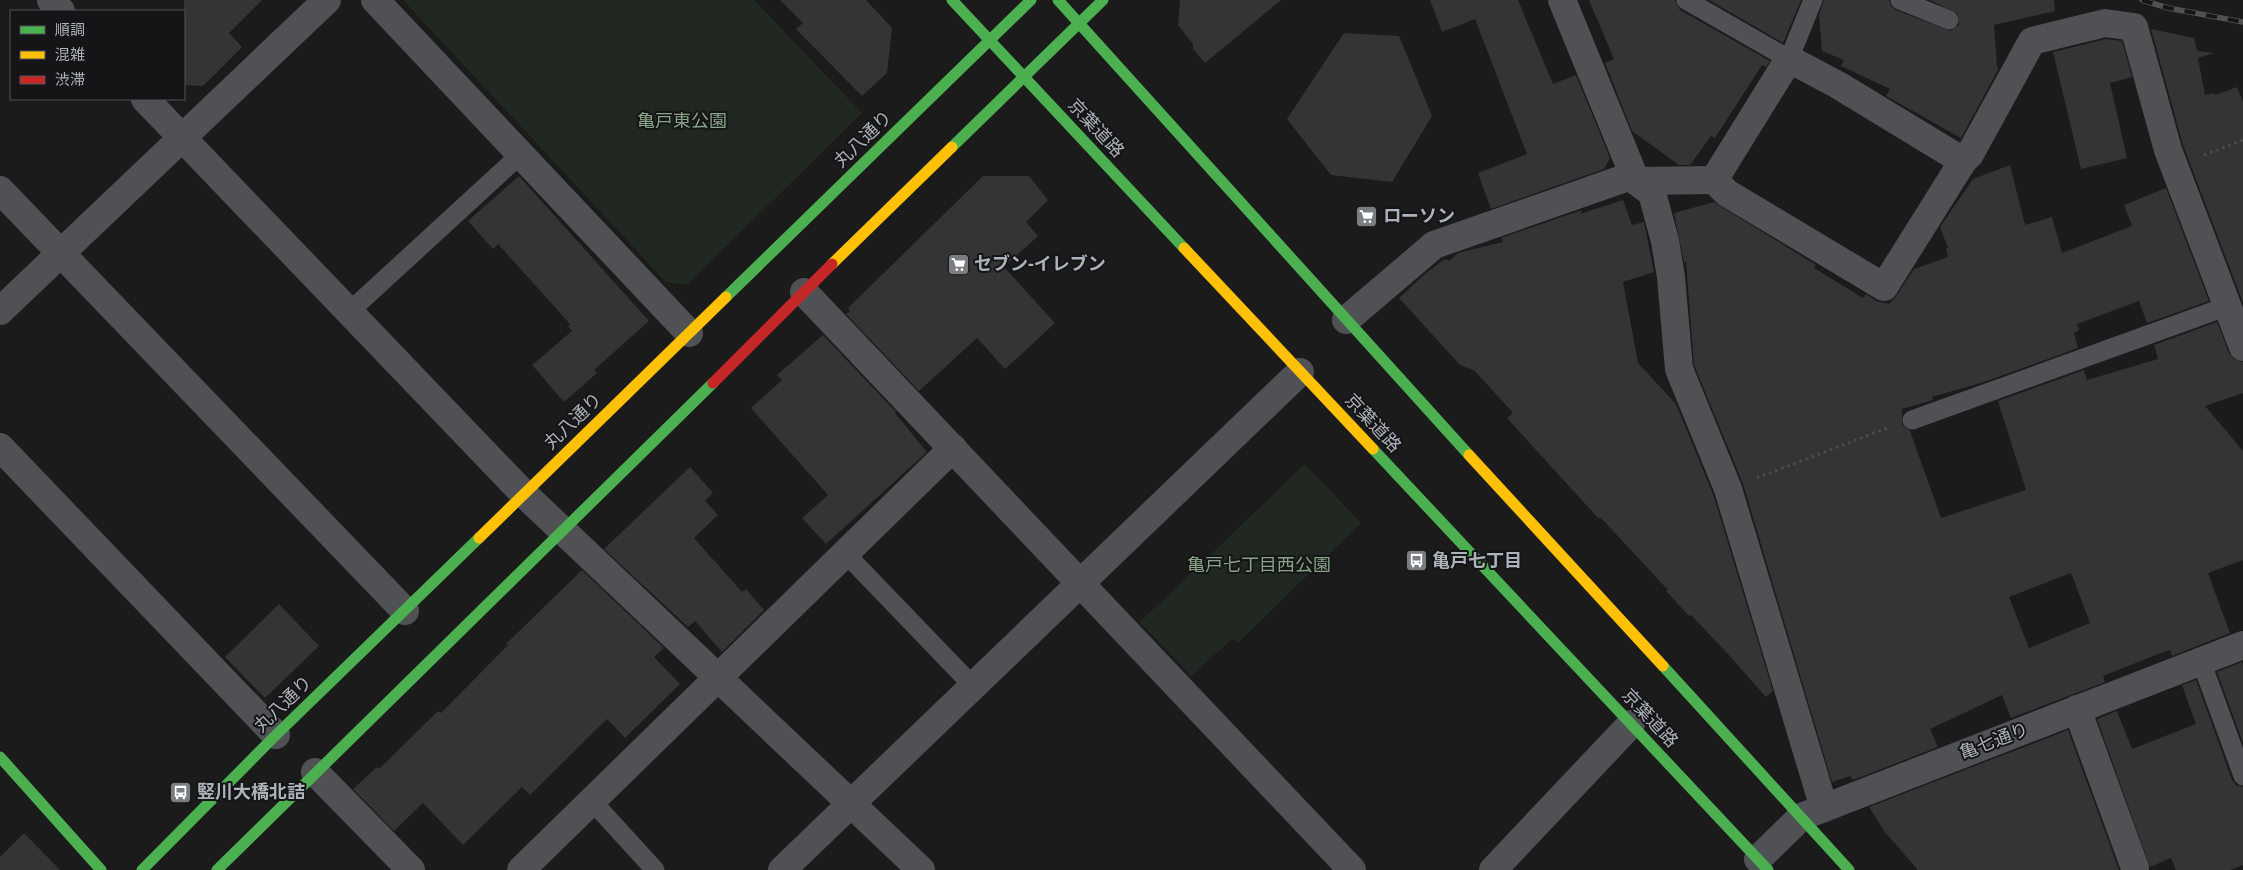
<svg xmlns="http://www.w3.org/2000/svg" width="2243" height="870" font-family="'Open Sans','Noto Sans JP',sans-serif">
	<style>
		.green { fill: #212821 }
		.building { fill: #343435; fill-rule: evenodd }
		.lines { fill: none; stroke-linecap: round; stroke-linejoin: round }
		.path { stroke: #4b4c4f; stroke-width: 3; stroke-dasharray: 2.5 4; stroke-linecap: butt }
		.lane { stroke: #4f5154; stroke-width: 19 }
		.street { stroke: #4f5154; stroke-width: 28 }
		.fast { stroke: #4caf50; stroke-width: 11 }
		.slow { stroke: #ffc107; stroke-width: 11 }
		.jam { stroke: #c62828; stroke-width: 11 }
		.rail-casing { stroke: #505152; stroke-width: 5.5 }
		.rail { stroke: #151517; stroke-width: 4; stroke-dasharray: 11; stroke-linecap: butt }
		.labels { text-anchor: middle; stroke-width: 4; stroke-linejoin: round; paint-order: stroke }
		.park-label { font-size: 18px; fill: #87a486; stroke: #151517 }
		.street-label { font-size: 18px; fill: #adb3ba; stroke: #151517 }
		.poi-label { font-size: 18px; font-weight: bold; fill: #adb3ba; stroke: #151517; text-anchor: start }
	</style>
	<rect width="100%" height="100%" fill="#1b1b1b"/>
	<!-- green -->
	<g class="green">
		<path d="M403,0H754L862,113L687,285L666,282Z"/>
		<path d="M1305,464L1361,523L1238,643L1232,639L1191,676L1140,622Z"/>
	</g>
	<!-- building -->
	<g class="building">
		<path d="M184,0H262L229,33L242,47L203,86L184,85Z"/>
		<path d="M780,0H866L892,28L887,73L862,96L796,29L803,23Z"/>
		<path d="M1180,0H1281L1205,63L1193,49V44L1178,25Z"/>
		<path d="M1430,0H1518L1553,84L1576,75L1610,158L1604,169L1491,209L1478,173L1527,154L1475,19L1442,32Z"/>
		<path d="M1589,0H1675L1680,10L1770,61L1766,67L1762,65L1715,138L1711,136L1690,165H1679L1632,131L1605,63L1614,59Z"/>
		<path d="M1709,0H1801L1783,43Z"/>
		<path d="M1824,0H1889L1891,6L1896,10L1950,31L1959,25L1958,14L1930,0H2054L2055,11L1994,25L1997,67L1999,68L1961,138L1886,96L1890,89L1841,66L1844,60L1822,51L1819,15Z"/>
		<path d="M2151,29L2194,38L2197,51L2214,53L2198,58L2205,95L2214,93L2215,95L2237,87L2243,102V303L2183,145Z"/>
		<path d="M1344,33L1399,36L1432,116L1392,182L1331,175L1287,119Z"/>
		<path d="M2106,39L2122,41L2132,77L2110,83L2127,158L2081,169L2053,52Z"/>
		<path d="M2010,165L2025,225L2052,217L2062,253L2132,226L2124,205L2166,188L2209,301L2147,323L2139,301L2077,324L2079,330L2074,333L2078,348L1984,382L1932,397L1933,400L1902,409V424L1910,431L1941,518L2026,490L1998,401L2084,370L2087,380L2158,359L2154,345L2217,322L2229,353L2234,359L2243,362V393L2205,406L2243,451V560L2208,573L2230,633L2172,656L2170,650L2156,655L2103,676L2105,682L2011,718L2002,695L1930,729L1938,747L1853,780L1850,776L1832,782L1743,484L1694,365L1686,262H1684L1674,213L1714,202L1816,265L1814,268L1863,298L1866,294L1876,301L1889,304L1897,295L1914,269L1948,257L1946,249L1948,248L1940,227L1973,179ZM2071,573L2090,623L2029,648L2009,597Z"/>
		<path d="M519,176L649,321L594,370L597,373L564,402L532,365L572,331L568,326L570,324L498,244L493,249L468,221Z"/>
		<path d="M983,176H1029L1048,200L1026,222L1038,236L1004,267L1055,323L1005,369L977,338L919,391L846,314L850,311L848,308Z"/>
		<path d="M1623,200L1632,225L1644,222L1654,272L1623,282L1638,363L1676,404L1713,494L1773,691L1766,697L1727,653L1691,615L1689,616L1666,591L1668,590L1600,517L1599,519L1507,418L1513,413L1475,371L1460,365L1399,298L1426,273L1445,259L1449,261L1458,253L1503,242L1501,238L1582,210L1580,214Z"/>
		<path d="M823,335L896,412L895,413L927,452L826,544L802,518L828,495L751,408L782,380L777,375Z"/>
		<path d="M690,467L713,493L705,501L718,515L694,538L742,592L746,589L764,610L722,652L695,621L688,627L604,549Z"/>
		<path d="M582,570L664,648L654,657L680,684L625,738L607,719L530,795L522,787L463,845L423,803L394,831L353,789L377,767L379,769L438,711L441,713L508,645L506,644Z"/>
		<path d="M279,604L319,646L265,698L225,657Z"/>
		<path d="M2242,662L2243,666V743L2217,672Z"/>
		<path d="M2196,680L2232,780L2236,785L2243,787V865L2230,870H2176L2171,858L2150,867L2097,719L2117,711L2132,749L2196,724L2182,685Z"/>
		<path d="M2068,730L2119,870H1918L1884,831L1869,807Z"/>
		<path d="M24,833L60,870H0V857Z"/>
	</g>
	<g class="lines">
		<!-- path -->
		<g class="path">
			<path d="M2204,155L2243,140"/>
			<path d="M1757,478L1887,428"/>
		</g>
		<!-- lane -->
		<g class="lane">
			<path d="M1686,0L1789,59L1813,0"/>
			<path d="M1900,0L1949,20"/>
			<path d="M349,312L521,154"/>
			<path d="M1912,420L2228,306"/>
			<path d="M845,553L973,686"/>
			<path d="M2201,661L2243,776"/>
			<path d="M592,801L655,870"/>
		</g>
		<!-- street -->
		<g class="street">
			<path d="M51,0L61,11"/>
			<path d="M375,0L689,333"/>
			<path d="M1562,0L1636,181L1652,193L1665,241L1671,277L1679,369L1728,489L1824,808"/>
			<path d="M145,99L524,494L921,870"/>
			<path d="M1963,161L1838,85L1789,59L1714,180L1727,193L1884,287L1963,161L1970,154L2032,41L2105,23L2134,27L2168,150L2243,347"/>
			<path d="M1636,181L1714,180"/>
			<path d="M0,190L405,611"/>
			<path d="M804,292L1352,870"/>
			<path d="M0,311L327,0"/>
			<path d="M1346,320L1434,245L1634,175"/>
			<path d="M0,447L276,735"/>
			<path d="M2077,709L2135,868"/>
			<path d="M315,772L411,870"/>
			<path d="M1758,859L1801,817L2243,645"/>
			<path d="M521,870L953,448"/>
			<path d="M782,870L1300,372"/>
			<path d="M1493,870L1631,724"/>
		</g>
		<!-- fast -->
		<g class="fast">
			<path d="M952,0L1184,248"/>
			<path d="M1058,0L1469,455"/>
			<path d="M952,147L1103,0"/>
			<path d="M726,297L1031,0"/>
			<path d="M1373,449L1768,870"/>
			<path d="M1663,666L1849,870"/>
			<path d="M0,757L101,870"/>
			<path d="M142,870L276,735L479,538"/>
			<path d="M217,870L713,383"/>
		</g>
		<!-- slow -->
		<g class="slow">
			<path d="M1184,248L1373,449"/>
			<path d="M832,264L952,147"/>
			<path d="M1469,455L1663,666"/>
			<path d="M479,538L726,297"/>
		</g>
		<!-- jam -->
		<path class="jam" d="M713,383L832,264"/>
		<defs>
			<path id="rail" d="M2142,0L2168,8L2243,22"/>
		</defs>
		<!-- rail casing -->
		<use href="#rail" class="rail-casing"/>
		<!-- rail -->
		<use href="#rail" class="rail"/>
	</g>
	<!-- icons -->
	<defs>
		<symbol id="supermarket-square" viewBox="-11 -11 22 22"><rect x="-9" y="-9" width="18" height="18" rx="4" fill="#7a7e82" stroke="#151517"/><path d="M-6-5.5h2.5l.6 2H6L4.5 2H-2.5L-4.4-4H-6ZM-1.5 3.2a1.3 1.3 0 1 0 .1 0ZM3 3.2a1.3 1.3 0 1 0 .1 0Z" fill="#fff"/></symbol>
		<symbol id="bus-square" viewBox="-11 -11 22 22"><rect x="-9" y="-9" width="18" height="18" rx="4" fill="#7a7e82" stroke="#151517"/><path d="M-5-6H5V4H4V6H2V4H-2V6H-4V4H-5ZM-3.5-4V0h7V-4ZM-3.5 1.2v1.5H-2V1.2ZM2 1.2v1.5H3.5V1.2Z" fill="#fff"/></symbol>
	</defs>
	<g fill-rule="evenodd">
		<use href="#supermarket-square" x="1354" y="204" width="25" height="25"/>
		<use href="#supermarket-square" x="946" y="252" width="25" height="25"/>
		<use href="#bus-square" x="1404" y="548" width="25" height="25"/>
		<use href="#bus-square" x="168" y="780" width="25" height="25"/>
	</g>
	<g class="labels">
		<!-- park labels -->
		<g class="park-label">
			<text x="682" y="127">亀戸東公園</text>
			<text x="1259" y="571">亀戸七丁目西公園</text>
		</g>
		<!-- street labels -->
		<g class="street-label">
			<text transform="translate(1096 128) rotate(47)" y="6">京葉道路</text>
			<text transform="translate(863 139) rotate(-44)" y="6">丸八通り</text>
			<text transform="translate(573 421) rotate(-44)" y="6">丸八通り</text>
			<text transform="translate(1373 423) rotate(47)" y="6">京葉道路</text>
			<text transform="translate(283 704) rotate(-44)" y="6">丸八通り</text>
			<text transform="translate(1650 718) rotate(47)" y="6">京葉道路</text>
			<text transform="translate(1994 741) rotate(-21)" y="6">亀七通り</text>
		</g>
		<!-- poi labels -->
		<g class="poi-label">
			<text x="1383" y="222">ローソン</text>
			<text x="974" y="270">セブン-イレブン</text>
			<text x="1432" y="567">亀戸七丁目</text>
			<text x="197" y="798">竪川大橋北詰</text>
		</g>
	</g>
	<!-- legend -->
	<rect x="10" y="10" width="175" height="90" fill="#151517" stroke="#525458"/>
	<rect x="20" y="26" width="25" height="8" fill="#4caf50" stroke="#525458"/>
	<text x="55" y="35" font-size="15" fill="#adb3ba">順調</text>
	<rect x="20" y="51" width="25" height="8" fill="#ffc107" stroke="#525458"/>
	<text x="55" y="60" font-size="15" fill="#adb3ba">混雑</text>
	<rect x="20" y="76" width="25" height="8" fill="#c62828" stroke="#525458"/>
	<text x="55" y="85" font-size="15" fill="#adb3ba">渋滞</text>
</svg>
